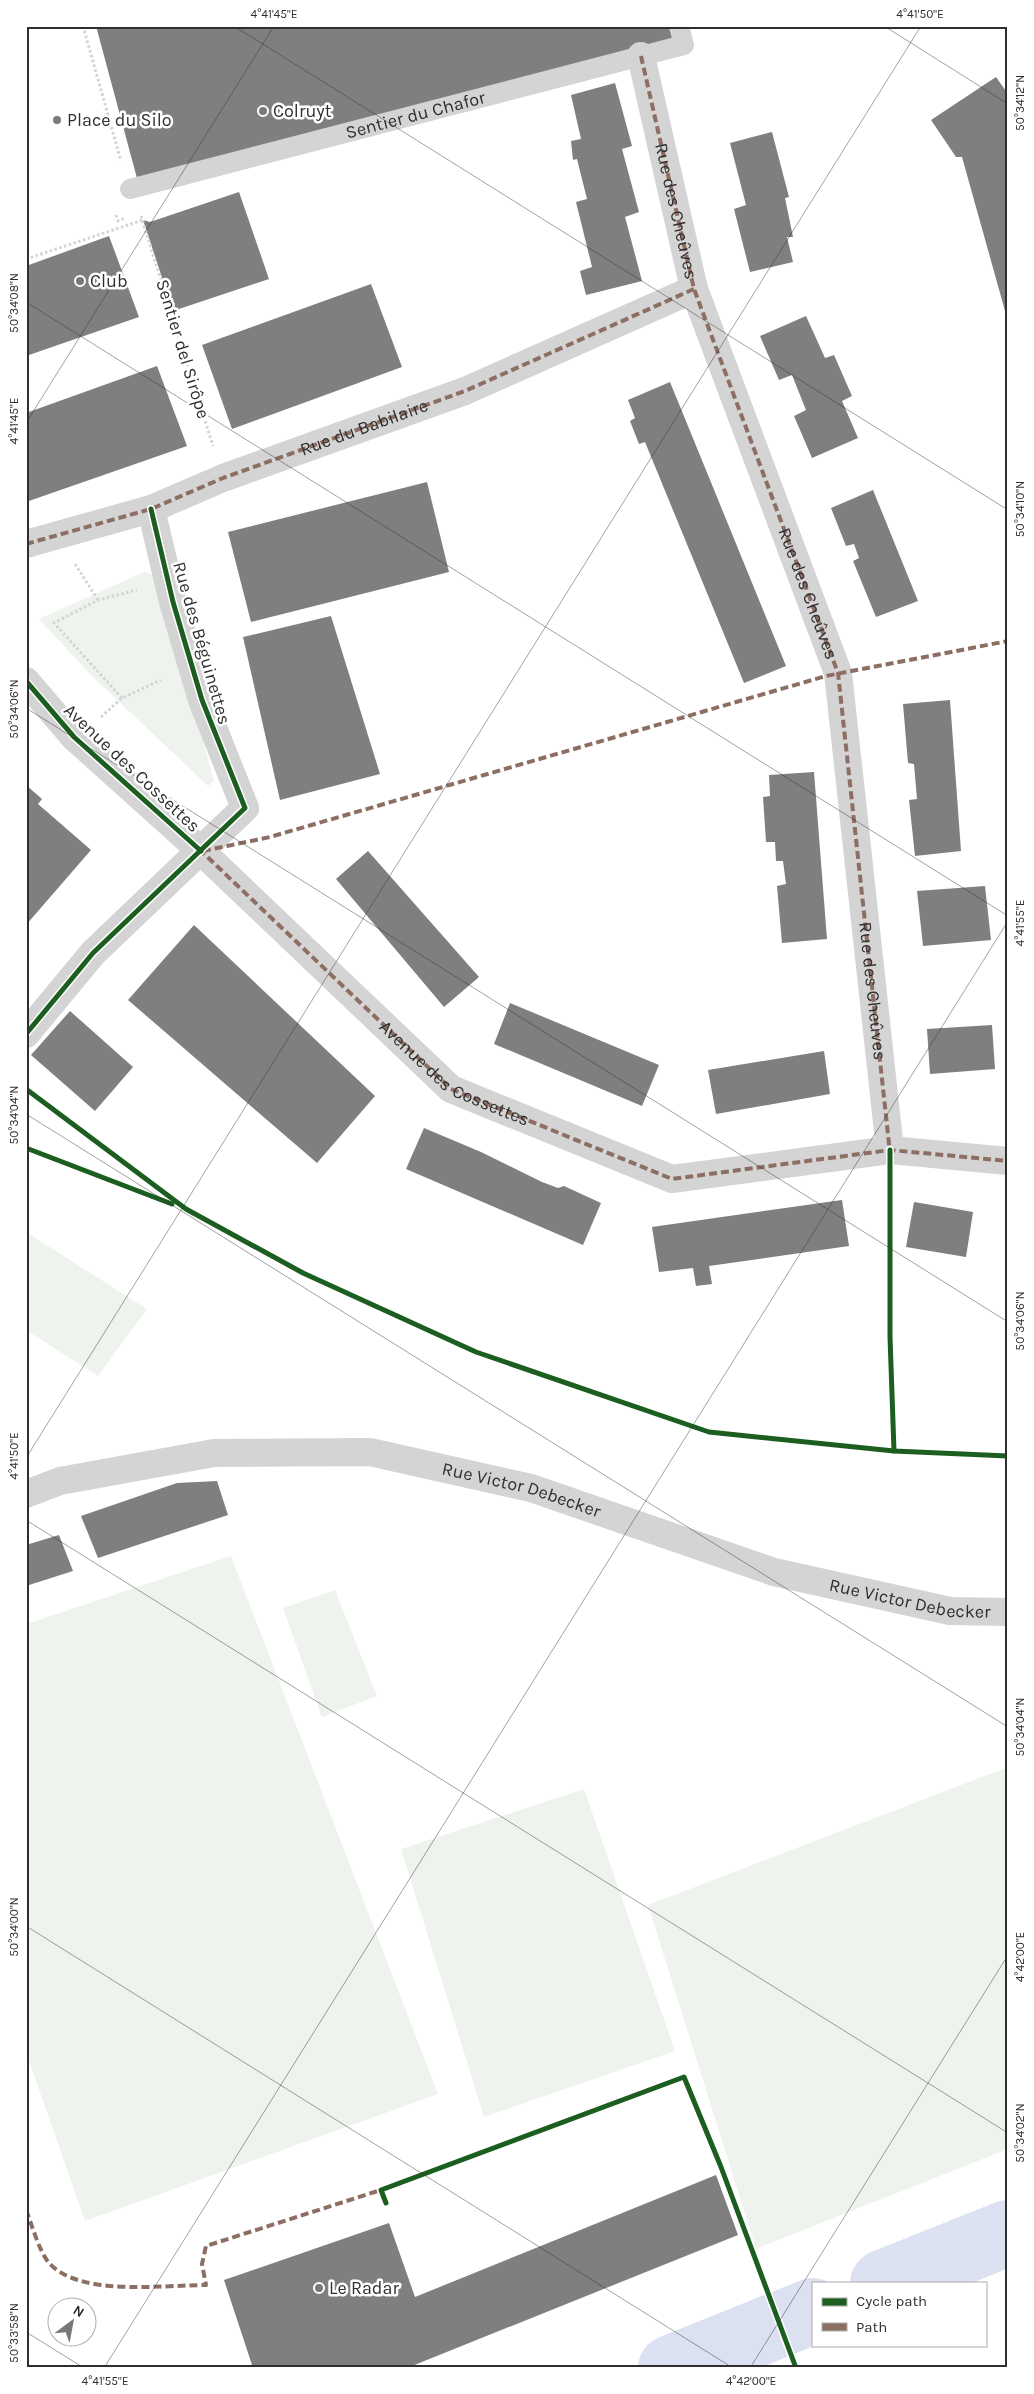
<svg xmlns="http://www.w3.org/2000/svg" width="1034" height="2394" font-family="Karla,sans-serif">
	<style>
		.green { fill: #eef4ed }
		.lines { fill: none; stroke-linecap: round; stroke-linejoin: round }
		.river { stroke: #dbe1f0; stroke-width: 66 }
		.building { fill: #7f7f7f }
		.path { stroke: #d4d4d4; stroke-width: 3; stroke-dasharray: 2.5 2.5; stroke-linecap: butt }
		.lane { stroke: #d4d4d4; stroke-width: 20 }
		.street { stroke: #d4d4d4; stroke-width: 28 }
		.quiet { stroke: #8d6e63; stroke-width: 4; stroke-dasharray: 8 4; stroke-linecap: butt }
		.cycleway-casing { stroke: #fff; stroke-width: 8 }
		.cycleway { stroke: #1b5e20; stroke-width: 5 }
		.ticks { fill: none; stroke: #2f2f2f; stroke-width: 1; stroke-opacity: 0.45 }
		.poi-dot { fill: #787878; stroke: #fff; stroke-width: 2 }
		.labels { text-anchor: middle; stroke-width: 5; stroke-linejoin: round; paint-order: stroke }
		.poi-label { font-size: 18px; fill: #2f2f2f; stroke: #fff; text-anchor: start }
		.street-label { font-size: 18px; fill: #2f2f2f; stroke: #fff }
		.neatline { fill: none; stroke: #2f2f2f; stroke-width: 2 }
		.ticks-label { font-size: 12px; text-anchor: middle; fill: #2f2f2f }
	</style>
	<rect width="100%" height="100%" fill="#fff"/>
	<!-- green -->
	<g class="green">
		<path d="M144,572L159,576L214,781L208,786L92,676L39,619Z"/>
		<path d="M26,1232L147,1309L98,1376L26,1330Z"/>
		<path d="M231,1556L438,2094L85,2221L26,2052V1624Z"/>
		<path d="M335,1590L377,1696L322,1717L283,1608Z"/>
		<path d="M1008,1767V2149L756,2249L648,1905Z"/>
		<path d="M584,1789L675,2051L484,2117L401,1849Z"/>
	</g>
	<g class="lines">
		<!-- river -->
		<g class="river">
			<path d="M883,2283L1008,2233"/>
			<path d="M671,2368L813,2311"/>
		</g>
	</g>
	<!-- building -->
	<g class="building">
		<path d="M96,26H674L678,39L138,182Z"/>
		<path d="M996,77L1008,94L1007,318L962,157H956L931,120Z"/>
		<path d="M615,83L632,146L622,149L639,212L625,217L642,281L586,295L580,271L592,267L576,202L587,199L577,159L573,160L571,141L581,139L571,95Z"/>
		<path d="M772,132L789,197L785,198L793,237H787L793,262L750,272L734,209L746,205L730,143Z"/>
		<path d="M239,192L269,279L173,311L143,220L150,222Z"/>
		<path d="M109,236L139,317L26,356V266Z"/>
		<path d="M371,284L402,367L232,429L202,345Z"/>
		<path d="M806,316L825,358L834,355L852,396L842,401L858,438L812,458L794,416L806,410L792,375L779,380L760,336Z"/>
		<path d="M157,366L187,446L26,502V413Z"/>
		<path d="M670,382L786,666L744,683L645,442L639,444L630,421L635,418L628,400Z"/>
		<path d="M427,482L449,572L251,622L228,532Z"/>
		<path d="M873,490L918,601L876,617L853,561L859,558L854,544L846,546L831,508Z"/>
		<path d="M331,616L380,774L280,800L243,637Z"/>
		<path d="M950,700L961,851L915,856L909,800L917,799L914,764L908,763L903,704Z"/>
		<path d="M814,772L827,939L782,943L777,886L786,884L783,861H776L775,842H766L763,797L770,796L769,775Z"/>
		<path d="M26,785L42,799L38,804L91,850L26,925Z"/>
		<path d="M368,851L479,977L444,1007L336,879Z"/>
		<path d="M985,886L991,940L923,946L917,891Z"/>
		<path d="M194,925L375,1096L317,1163L128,1000Z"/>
		<path d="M510,1003L659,1065L642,1106L494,1044Z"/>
		<path d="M70,1011L133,1067L95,1111L31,1055Z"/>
		<path d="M992,1025L995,1069L930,1074L927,1029Z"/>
		<path d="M824,1051L830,1094L716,1114L708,1070Z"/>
		<path d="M424,1128L481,1152L542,1182L558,1188L564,1186L601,1203L583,1245L406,1169Z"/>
		<path d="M842,1200L849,1246L709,1266L712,1284L696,1286L693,1268L659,1272L652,1227Z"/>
		<path d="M914,1202L973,1212L966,1257L906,1247Z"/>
		<path d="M217,1481L228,1515L98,1558L81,1516L177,1483Z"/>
		<path d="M59,1535L73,1571L26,1586V1545Z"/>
		<path d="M716,2175L738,2235L407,2368H253L224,2280L389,2223L415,2297Z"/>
	</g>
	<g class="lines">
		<!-- path -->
		<g class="path">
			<path d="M83,26L121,161"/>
			<path d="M116,215L118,221L125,218"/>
			<path d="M141,216L213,446"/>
			<path d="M26,259L143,220"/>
			<path d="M75,564L98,600"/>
			<path d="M122,698L54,623L98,600L137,590"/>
			<path d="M101,717L122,698L161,680"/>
			<path d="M26,1089L186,1209"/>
			<path d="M890,1337L894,1451"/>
			<path d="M386,2203L381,2190L684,2077L721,2167L796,2368"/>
		</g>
		<!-- lane -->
		<path class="lane" id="s1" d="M130,189L684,45L679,26"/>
		<!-- street -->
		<g class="street">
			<path id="s2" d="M641,56L694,289L838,673L890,1150"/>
			<path d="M26,544L151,509L223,478L465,391L694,289"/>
			<path id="s3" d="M26,681L74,737L201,851L451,1089L672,1179L890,1150L1008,1161"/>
			<path d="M26,1034L93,953L245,808L202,700L173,602L151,509"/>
			<path id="s4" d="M26,1494L60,1481L214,1453L370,1452L531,1488L774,1572L950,1611L1008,1612"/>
		</g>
		<!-- quiet -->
		<g class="quiet">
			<path d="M641,56L694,289L838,673L890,1153"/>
			<path id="s5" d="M26,544L151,509L223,478L465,391L694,289"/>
			<path d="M199,849L451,1089L672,1179L890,1150L1008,1161"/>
			<path d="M203,851L270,837L826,676L1008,641"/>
			<path d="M26,2210C32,2225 39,2251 49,2263C80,2297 163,2285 206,2285L202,2264L206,2246L381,2190"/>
		</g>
		<defs>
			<g id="cycleway">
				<path d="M26,681L74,737L201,851"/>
				<path d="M26,1034L93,953L245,808L202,700L173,602L151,509"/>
				<path d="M26,1089L186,1209L303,1273L476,1352L709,1432L894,1451L1008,1456"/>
				<path d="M26,1148L172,1204"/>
				<path d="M890,1150V1337L894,1451"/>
				<path d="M386,2203L381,2190L684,2077L721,2167L796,2368"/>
			</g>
		</defs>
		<!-- cycleway casing -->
		<use href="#cycleway" class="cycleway-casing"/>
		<!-- cycleway -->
		<use href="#cycleway" class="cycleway"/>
	</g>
	<!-- ticks -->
	<path class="ticks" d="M234,26L1008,510M884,26L1008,104M26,302L1008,916M26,423L274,26M26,708L1008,1322M26,1114L1008,1727M26,1458L921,26M26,1520L1008,2133M26,1926L733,2368M26,2332L84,2368M104,2368L1008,921M750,2368L1008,1955"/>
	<!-- markers -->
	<g class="poi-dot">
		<circle cx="263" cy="111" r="5"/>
		<circle cx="57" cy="120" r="5"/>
		<circle cx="80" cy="281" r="5"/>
		<circle cx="319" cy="2288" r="5"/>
	</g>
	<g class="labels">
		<!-- poi labels -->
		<g class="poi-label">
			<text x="273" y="117">Colruyt</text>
			<text x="67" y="126">Place du Silo</text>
			<text x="90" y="287">Club</text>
			<text x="329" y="2294">Le Radar</text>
		</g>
		<!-- street labels -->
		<g class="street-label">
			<text dy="6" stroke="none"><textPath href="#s1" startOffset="295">Sentier du Chafor</textPath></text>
			<text dy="6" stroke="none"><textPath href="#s2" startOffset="159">Rue des Cheûves</textPath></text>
			<text transform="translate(183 349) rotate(73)" y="6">Sentier del Sirôpe</text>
			<text dy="6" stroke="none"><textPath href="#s5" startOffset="358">Rue du Babilaire</textPath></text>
			<text dy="6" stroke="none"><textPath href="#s2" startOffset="564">Rue des Cheûves</textPath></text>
			<text transform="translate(202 643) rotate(74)" y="6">Rue des Béguinettes</text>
			<text transform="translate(132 768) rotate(43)" y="6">Avenue des Cossettes</text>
			<text dy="6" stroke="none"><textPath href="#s2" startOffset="969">Rue des Cheûves</textPath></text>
			<text dy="6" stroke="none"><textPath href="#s3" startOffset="584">Avenue des Cossettes</textPath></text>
			<text dy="6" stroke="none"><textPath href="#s4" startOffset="505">Rue Victor Debecker</textPath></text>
			<text dy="6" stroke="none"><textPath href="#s4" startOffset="910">Rue Victor Debecker</textPath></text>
		</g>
	</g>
	<!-- border -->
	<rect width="1034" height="2394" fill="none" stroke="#ffffff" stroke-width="55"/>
	<!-- legend -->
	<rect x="812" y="2282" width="175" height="65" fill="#ffffff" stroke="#acacac"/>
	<rect x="822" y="2298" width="25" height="8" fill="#1b5e20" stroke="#acacac"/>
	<text x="856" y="2306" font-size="15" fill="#2f2f2f">Cycle path</text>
	<rect x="822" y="2323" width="25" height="8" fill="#8d6e63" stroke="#acacac"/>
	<text x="856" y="2332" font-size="15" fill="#2f2f2f">Path</text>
	<!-- north arrow -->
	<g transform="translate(72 2322) rotate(32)"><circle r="24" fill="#ffffff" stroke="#acacac"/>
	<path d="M0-4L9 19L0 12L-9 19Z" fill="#787878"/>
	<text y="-8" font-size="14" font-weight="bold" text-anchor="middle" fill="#2f2f2f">N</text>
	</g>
	<rect x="28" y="28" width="978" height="2338" class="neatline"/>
	<g class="ticks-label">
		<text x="274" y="18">4°41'45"E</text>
		<text x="920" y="18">4°41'50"E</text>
		<text transform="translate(1020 103) rotate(-90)" y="4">50°34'12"N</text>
		<text transform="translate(14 303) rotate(-90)" y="4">50°34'08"N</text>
		<text transform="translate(14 421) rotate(-90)" y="4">4°41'45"E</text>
		<text transform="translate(1020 509) rotate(-90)" y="4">50°34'10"N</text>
		<text transform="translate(14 709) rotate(-90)" y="4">50°34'06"N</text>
		<text transform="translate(1020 923) rotate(-90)" y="4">4°41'55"E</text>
		<text transform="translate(14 1115) rotate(-90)" y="4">50°34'04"N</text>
		<text transform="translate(1020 1321) rotate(-90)" y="4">50°34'06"N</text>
		<text transform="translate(14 1456) rotate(-90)" y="4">4°41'50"E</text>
		<text transform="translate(1020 1727) rotate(-90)" y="4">50°34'04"N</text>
		<text transform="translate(14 1927) rotate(-90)" y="4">50°34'00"N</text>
		<text transform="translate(1020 1957) rotate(-90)" y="4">4°42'00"E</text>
		<text transform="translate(1020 2133) rotate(-90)" y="4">50°34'02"N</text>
		<text transform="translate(14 2333) rotate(-90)" y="4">50°33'58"N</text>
		<text x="105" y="2385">4°41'55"E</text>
		<text x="751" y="2385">4°42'00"E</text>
	</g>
</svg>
